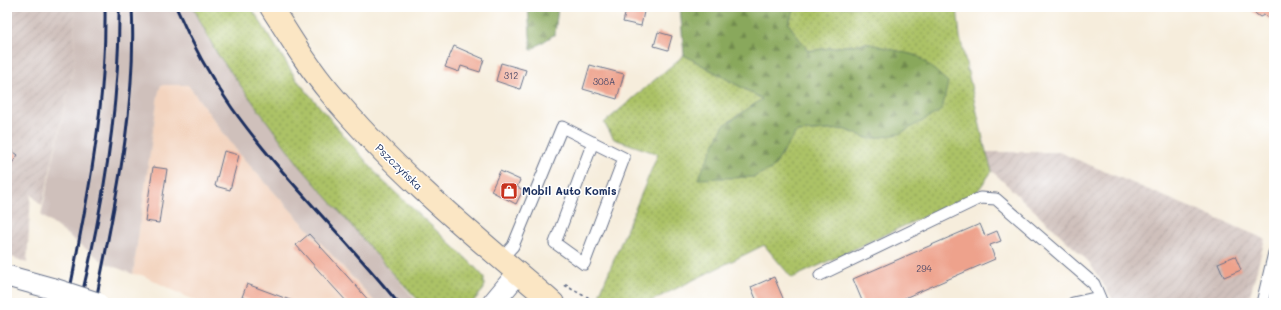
<svg xmlns="http://www.w3.org/2000/svg" width="1281" height="310" font-family="Mali,sans-serif">
	<style>
		.built { fill: #f3d4bf }
		.industrial { fill: url(#industrial-furrows) }
		.railway { fill: #cfc0bb }
		.grass { fill: url(#grass-dots); stroke: #647862 }
		.forest { fill: url(#forest-firs); stroke: #526c5c }
		.building { fill: #eea28c }
		.lines { fill: none; stroke-linecap: round; stroke-linejoin: round }
		.lane-casing { stroke: #68728a; stroke-width: 13 }
		.street-casing { stroke: #68728a; stroke-width: 23 }
		.secondary-casing { stroke: #68728a; stroke-width: 24 }
		.path { stroke: #68728a; stroke-width: 2.5; stroke-dasharray: 3 3; stroke-linecap: butt }
		.lane { stroke: #fff; stroke-width: 11 }
		.street { stroke: #fff; stroke-width: 21 }
		.secondary { stroke: #fbe6c4; stroke-width: 22 }
		.rail { stroke: #1b2f5e; stroke-width: 3 }
		.street-bridge-casing { stroke: #68728a; stroke-width: 23; stroke-linecap: butt }
		.street-bridge { stroke: #fff; stroke-width: 21 }
		.labels { text-anchor: middle; stroke-width: 3; stroke-linejoin: round; paint-order: stroke }
		.number-label { font-size: 9px; fill: #504c6a }
		.street-label { font-size: 11px; fill: #1b2f5e; stroke: #fff }
		.poi-label { font-size: 11px; font-weight: bold; fill: #1b2f5e; stroke: #fff; text-anchor: start }
	</style>
	<defs>
		<pattern id="industrial-furrows" width="10" height="10" patternUnits="userSpaceOnUse"><rect width="10" height="10" fill="#cfc0bb"/><path d="M-1 1l2-2M0 10L10 0M9 11l2-2" fill="none" stroke="#b1a5a3"/></pattern>
		<pattern id="grass-dots" width="8" height="8" patternUnits="userSpaceOnUse"><rect width="8" height="8" fill="#acc266"/><path d="M2 2h.1M6 6h.1" fill="none" stroke="#8b9e57" stroke-width="1.8" stroke-linecap="round"/></pattern>
		<pattern id="forest-firs" width="22" height="20" patternUnits="userSpaceOnUse"><rect width="22" height="20" fill="#89a85b"/><path d="M5 1l3.5 6h-7zM16 11l3.5 6h-7z" fill="#6f894e"/></pattern>
	</defs>
	<rect width="100%" height="100%" fill="#fff"/>
	<filter id="ink" filterUnits="userSpaceOnUse"><feTurbulence type="fractalNoise" baseFrequency=".025" numOctaves="2"/><feDisplacementMap in="SourceGraphic" scale="8" xChannelSelector="R" yChannelSelector="G"/><feConvolveMatrix kernelMatrix="1 2 1 2 8 2 1 2 1" color-interpolation-filters="sRGB"/></filter>
	<filter id="wash" filterUnits="userSpaceOnUse"><feTurbulence type="fractalNoise" baseFrequency=".012" numOctaves="4" result="noise"/><feDisplacementMap in="SourceGraphic" scale="16" xChannelSelector="R" yChannelSelector="G"/><feGaussianBlur stdDeviation="0.9" result="paint"/><feColorMatrix in="noise" values="0 0 0 0 0 0 0 0 0 0 0 0 0 0 0 0 0 1.4 0 .05"/><feComposite in="paint" operator="in"/></filter>
	<g filter="url(#wash)">
		<rect width="100%" height="100%" fill="#f6eddc"/>
		<!-- built -->
		<path class="built" d="M161,85H188L240,155L376,303H202L195,301L142,275L133,274L158,95Z"/>
		<!-- industrial -->
		<g class="industrial">
			<path d="M7,7H75L74,66L42,206L31,194L27,263L7,255Z"/>
			<path d="M986,152H1059L1265,239L1248,303H1115L1089,262L992,171Z"/>
		</g>
		<!-- railway -->
		<path class="railway" d="M75,7H193L216,52L299,165L418,303H376L240,155L188,85H161L158,95L133,274L105,263L41,215L74,66Z"/>
		<!-- grass -->
		<g class="grass">
			<path d="M193,7H251L297,80L381,179L469,261L484,277V289L472,303H421L387,267L299,165L216,52Z"/>
			<path d="M796,7H957L960,37L986,152L992,171L977,192L792,278L764,245L647,303H609L600,293L658,154L614,139L604,123L684,55L762,99L723,126L773,168L796,132L843,129L870,139L867,43L807,51L788,23Z"/>
		</g>
		<!-- forest -->
		<g class="forest">
			<path d="M528,7H558L555,34L531,50Z"/>
			<path d="M680,7H796L788,23L808,51L867,43L918,56L948,82L942,110L899,134L870,139L843,129L796,132L773,168L754,177L698,179L723,126L762,99L684,55Z"/>
		</g>
		<g id="blocks">
			<!-- building -->
			<g class="building">
				<path d="M627,7H645L641,26L623,22Z"/>
				<path d="M1253,7H1274V12L1269,19L1264,15L1260,17L1252,11Z"/>
				<path d="M658,32L672,36L668,50L654,46Z"/>
				<path d="M454,46L484,59L480,72L461,66L459,72L445,67Z"/>
				<path d="M501,63L526,70L520,89L496,81Z"/>
				<path d="M590,65L624,74L617,99L583,89Z"/>
				<path d="M7,147L18,155L7,170Z"/>
				<path d="M224,151L239,155L230,190L215,186Z"/>
				<path d="M153,167L167,169L159,223L145,221Z"/>
				<path d="M500,171L520,180L517,187L523,190L516,204L491,191Z"/>
				<path d="M980,224L985,236L997,231L1001,241L990,245L995,259L893,303H863L853,279Z"/>
				<path d="M309,234L331,258L371,303H348L318,270L296,245Z"/>
				<path d="M1235,256L1241,270L1224,277L1218,263Z"/>
				<path d="M774,277L785,303H748L756,299L751,287Z"/>
				<path d="M247,284L298,303H257L242,297Z"/>
			</g>
		</g>
	</g>
	<g filter="url(#ink)">
		<use href="#blocks" fill-opacity="0" stroke="#68728a" stroke-width="1"/>
		<g class="lines">
			<defs>
				<g id="lane">
					<path d="M501,259L513,246L562,127L624,158L584,264L555,243L593,142"/>
					<path d="M820,275L980,198L996,199L1094,284L1102,303"/>
					<path d="M1073,303L1099,297"/>
					<path d="M1262,303L1274,253"/>
				</g>
				<g id="street">
					<path d="M7,276L54,289"/>
					<path d="M493,303L518,273"/>
				</g>
				<path id="secondary" d="M271,7C290,37 308,67 331,94C396,173 476,237 553,303"/>
			</defs>
			<!-- lane casing -->
			<use href="#lane" class="lane-casing"/>
			<!-- street casing -->
			<use href="#street" class="street-casing"/>
			<!-- secondary casing -->
			<use href="#secondary" class="secondary-casing"/>
			<!-- path -->
			<path class="path" d="M565,285L587,297L594,303"/>
			<!-- lane -->
			<use href="#lane" class="lane"/>
			<!-- street -->
			<use href="#street" class="street"/>
			<!-- secondary -->
			<use href="#secondary" class="secondary"/>
			<!-- rail -->
			<g class="rail">
				<path d="M176,7C191,42 210,77 232,108C282,178 345,237 398,303"/>
				<path d="M96,300C115,204 137,106 132,7"/>
				<path d="M67,303C73,277 77,251 82,225C96,152 106,81 105,7"/>
				<path d="M80,303C103,207 120,106 119,7"/>
			</g>
			<defs>
				<path id="street-bridge" d="M54,289L97,303"/>
			</defs>
			<!-- street-bridge casing -->
			<use href="#street-bridge" class="street-bridge-casing"/>
			<!-- street-bridge -->
			<use href="#street-bridge" class="street-bridge"/>
		</g>
	</g>
	<!-- icons -->
	<defs>
		<symbol id="shop-square" viewBox="-11 -11 22 22"><rect x="-9" y="-9" width="18" height="18" rx="4" fill="#c8321e" stroke="#fff"/><path d="M-5-2.5h2.3a2.7 3.5 0 0 1 5.4 0H5L5.5 6h-11ZM-1.5-2.5h3a1.5 2.3 0 0 0-3 0Z" fill="#fff"/></symbol>
	</defs>
	<g fill-rule="evenodd">
		<use href="#shop-square" x="499" y="181" width="20" height="20"/>
	</g>
	<g class="labels">
		<!-- number labels -->
		<g class="number-label">
			<text x="511" y="79">312</text>
			<text x="604" y="85">308A</text>
			<text x="924" y="272">294</text>
		</g>
		<!-- street labels -->
		<g class="street-label">
			<text transform="translate(399 167) rotate(44)" y="4">Pszczyńska</text>
		</g>
		<!-- poi labels -->
		<g class="poi-label">
			<text x="522" y="195">Mobil Auto Komis</text>
		</g>
	</g>
	<!-- margin -->
	<rect width="1281" height="310" fill="none" stroke="#fff" stroke-width="24"/>
</svg>
